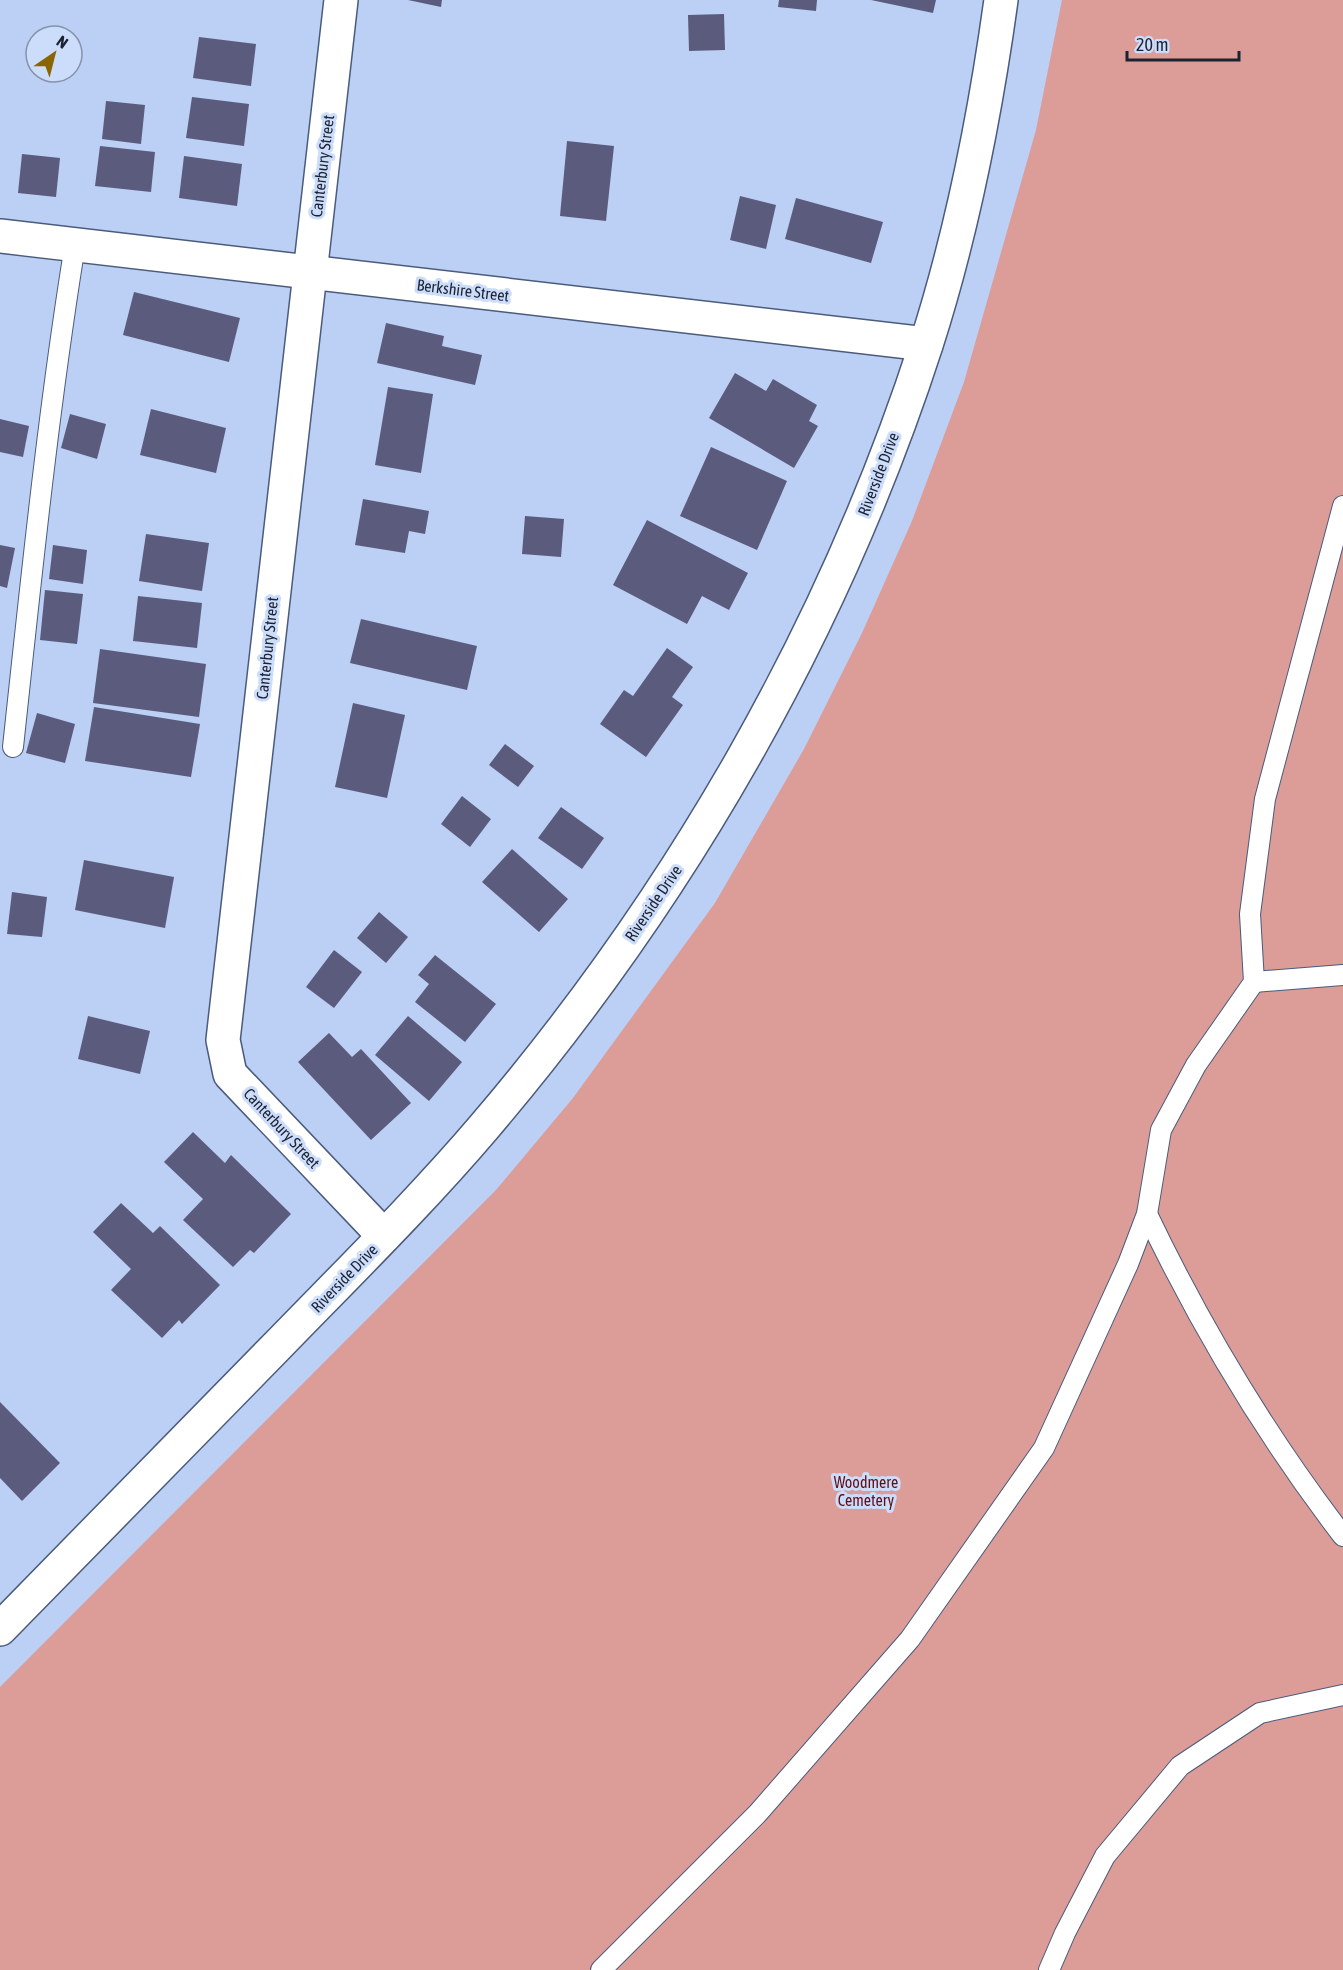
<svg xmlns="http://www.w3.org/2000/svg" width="1343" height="1970" font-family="'Asap Condensed',sans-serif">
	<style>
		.green { fill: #dc9c97 }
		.building { fill: #5b5b7e }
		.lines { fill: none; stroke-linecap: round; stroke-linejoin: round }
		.service-casing { stroke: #4b5b7b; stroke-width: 22 }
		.minor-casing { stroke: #4b5b7b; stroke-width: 36 }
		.service { stroke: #fff; stroke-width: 20 }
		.minor { stroke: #fff; stroke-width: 33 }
		.labels { text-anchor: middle; stroke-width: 6; stroke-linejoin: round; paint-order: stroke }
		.street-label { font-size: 16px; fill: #1b2230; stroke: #ccdcfb }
		.park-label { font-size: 16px; fill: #630e14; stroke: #ccdcfb }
	</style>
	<rect width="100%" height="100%" fill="#bccff5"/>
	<!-- green -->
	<path class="green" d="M1062,0H1343V1970H0V1687L496,1190L573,1098L715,903L804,749L862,633L912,521L964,382L1036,130Z"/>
	<!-- building -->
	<g class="building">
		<path d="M408,0H442L441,7Z"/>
		<path d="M779,0H817L816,11L778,7Z"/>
		<path d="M871,0H936L933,13Z"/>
		<path d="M724,14L725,50L689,51L688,15Z"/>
		<path d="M199,37L256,44L251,86L193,78Z"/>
		<path d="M192,97L249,104L244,146L186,138Z"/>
		<path d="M106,101L145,105L141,144L102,139Z"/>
		<path d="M567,141L614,146L606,221L560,216Z"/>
		<path d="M100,146L155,152L151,192L95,186Z"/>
		<path d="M22,154L60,158L56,197L18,193Z"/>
		<path d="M184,156L242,164L237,206L179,198Z"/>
		<path d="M740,196L776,205L766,249L730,240Z"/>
		<path d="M796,198L883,222L871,263L785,239Z"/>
		<path d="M134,292L240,318L229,362L123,335Z"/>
		<path d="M386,323L444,336L442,346L482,355L475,385L377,363Z"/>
		<path d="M735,373L766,391L773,379L817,405L809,421L818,426L794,468L709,418Z"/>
		<path d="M388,387L433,394L421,473L375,465Z"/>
		<path d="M151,409L226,428L216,473L140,455Z"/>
		<path d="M70,414L106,424L97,459L61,448Z"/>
		<path d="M0,419L29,426L23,457L0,452Z"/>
		<path d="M711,447L787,481L757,550L680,516Z"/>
		<path d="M363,499L429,511L425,534L409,531L405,553L355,545Z"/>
		<path d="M525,516L564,519L561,557L522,554Z"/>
		<path d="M647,520L748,573L729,610L702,596L687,624L613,585Z"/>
		<path d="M146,534L209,543L202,591L139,581Z"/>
		<path d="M0,545L15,548L7,588L0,586Z"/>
		<path d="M53,545L87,550L83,584L49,579Z"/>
		<path d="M45,590L83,594L77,644L40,640Z"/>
		<path d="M138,596L202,603L197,648L133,641Z"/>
		<path d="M361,619L477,646L467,690L350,663Z"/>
		<path d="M667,648L693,667L672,697L683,705L646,757L600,724L624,690L633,696Z"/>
		<path d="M100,649L206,664L199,717L93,703Z"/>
		<path d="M353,703L405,715L387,798L335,787Z"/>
		<path d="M94,707L200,724L191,777L85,761Z"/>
		<path d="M37,713L75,724L65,763L26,753Z"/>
		<path d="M505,744L534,766L518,787L489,765Z"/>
		<path d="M462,796L491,819L470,847L441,824Z"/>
		<path d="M561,807L604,838L582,869L538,838Z"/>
		<path d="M512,849L568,899L539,932L482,882Z"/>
		<path d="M84,860L174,877L165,928L75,910Z"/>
		<path d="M12,892L47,897L42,937L7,934Z"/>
		<path d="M379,912L408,937L386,963L357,938Z"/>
		<path d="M334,950L362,972L334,1008L306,987Z"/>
		<path d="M435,955L496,1004L465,1042L415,1002L429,984L418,975Z"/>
		<path d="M88,1016L150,1031L140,1074L78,1059Z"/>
		<path d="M408,1016L462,1062L429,1101L375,1055Z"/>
		<path d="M329,1033L352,1057L361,1049L411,1103L371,1140L298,1062Z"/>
		<path d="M193,1132L225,1163L231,1155L291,1214L254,1253L250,1250L233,1267L183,1220L203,1199L164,1162Z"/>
		<path d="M121,1203L153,1233L160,1226L220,1285L182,1324L179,1320L162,1338L111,1290L131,1269L93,1232Z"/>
		<path d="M0,1402L60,1463L22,1501L0,1478Z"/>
	</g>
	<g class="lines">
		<defs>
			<g id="service">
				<path d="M13,747C31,580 48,412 75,245"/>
				<path d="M1254,982L1343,975"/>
				<path d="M1147,1214C1201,1327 1267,1437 1343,1536"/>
				<path d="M601,1970L758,1813L910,1639L1044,1448L1128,1264L1147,1214L1161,1130L1196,1065L1254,982L1250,914L1265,799L1343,506"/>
				<path d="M1049,1970L1065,1933L1105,1856L1180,1766L1260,1713L1343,1695"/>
			</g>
			<g id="minor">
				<path d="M341,0L223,1040L230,1074L384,1236"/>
				<path d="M0,236L926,344"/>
				<path d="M0,1629C94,1533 188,1437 282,1341C350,1271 421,1201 484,1127C680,897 833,632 926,345C962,233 985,116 1001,0"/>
			</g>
		</defs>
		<!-- service casing -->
		<use href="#service" class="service-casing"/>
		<!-- minor casing -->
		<use href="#minor" class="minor-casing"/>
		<!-- service -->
		<use href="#service" class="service"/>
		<!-- minor -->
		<use href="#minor" class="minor"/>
	</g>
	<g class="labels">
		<!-- street labels -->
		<g class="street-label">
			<text transform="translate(322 166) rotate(-83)" y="6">Canterbury Street</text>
			<text transform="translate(463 290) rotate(7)" y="6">Berkshire Street</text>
			<text transform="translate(878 474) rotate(-69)" y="6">Riverside Drive</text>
			<text transform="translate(267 648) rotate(-84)" y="6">Canterbury Street</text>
			<text transform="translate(653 903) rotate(-56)" y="6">Riverside Drive</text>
			<text transform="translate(282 1128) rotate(47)" y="6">Canterbury Street</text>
			<text transform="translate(344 1278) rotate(-46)" y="6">Riverside Drive</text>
		</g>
		<!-- park labels -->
		<g class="park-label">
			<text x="866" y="1488">Woodmere<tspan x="866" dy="18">Cemetery</tspan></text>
		</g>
	</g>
	<!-- north arrow -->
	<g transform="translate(54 54) rotate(35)"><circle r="28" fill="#ccdcfb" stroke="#8592aa" stroke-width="1.5"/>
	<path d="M0-4.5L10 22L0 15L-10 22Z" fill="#8a6603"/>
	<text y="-9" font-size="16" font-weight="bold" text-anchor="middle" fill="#1b2230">N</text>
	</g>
	<!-- scale -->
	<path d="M1127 51v9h112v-9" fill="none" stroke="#1b2230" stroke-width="3"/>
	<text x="1136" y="51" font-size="18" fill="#1b2230" stroke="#ccdcfb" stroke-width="4.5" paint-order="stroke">20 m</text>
</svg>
